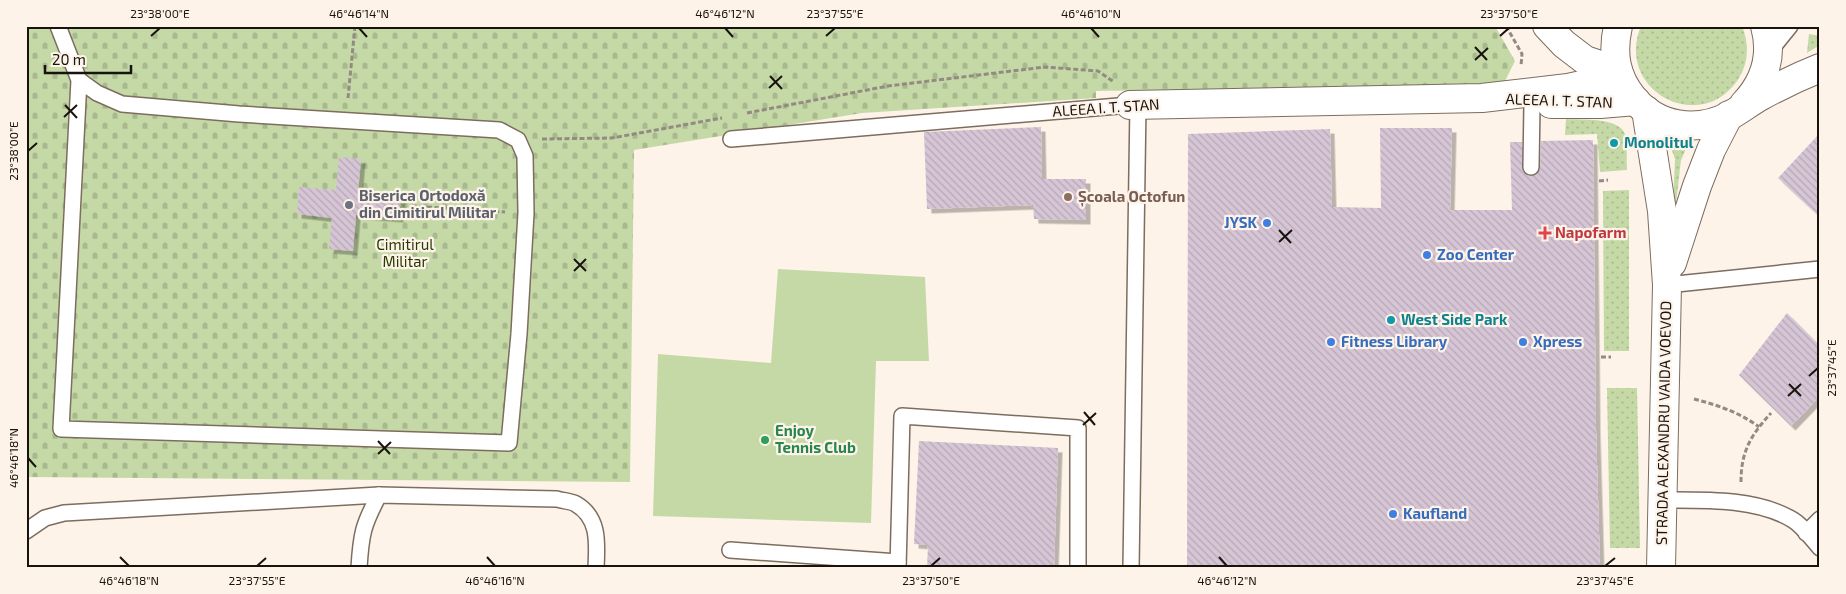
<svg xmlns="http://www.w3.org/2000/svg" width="1846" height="594" font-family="'Exo 2',sans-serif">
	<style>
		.grass { fill: url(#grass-dots) }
		.cemetery { fill: url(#cemetery-stones) }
		.pitch { fill: #c5d9a7 }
		.building { fill: url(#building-back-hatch); filter: url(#shadow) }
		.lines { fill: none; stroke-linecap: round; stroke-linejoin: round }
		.service-casing { stroke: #7c6d5e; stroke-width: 18 }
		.minor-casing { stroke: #7c6d5e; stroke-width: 30 }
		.secondary-casing { stroke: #7c6d5e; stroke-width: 30 }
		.path { stroke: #938a82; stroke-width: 3; stroke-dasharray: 5 2.5; stroke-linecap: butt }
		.service { stroke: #fff; stroke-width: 15 }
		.minor { stroke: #fff; stroke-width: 28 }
		.secondary { stroke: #fff; stroke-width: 28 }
		.ticks { fill: none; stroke: #19130d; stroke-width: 2 }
		.culture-dot { fill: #0f9aa8; stroke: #fef3e9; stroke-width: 2 }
		.education-dot { fill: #8d6e63; stroke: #fef3e9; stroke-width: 2 }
		.worship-dot { fill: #6b7280; stroke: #fef3e9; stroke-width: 2 }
		.shop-dot { fill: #3f7fe0; stroke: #fef3e9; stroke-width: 2 }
		.health-dot { fill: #e0444e; stroke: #fef3e9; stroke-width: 2 }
		.leisure-dot { fill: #2e9e5b; stroke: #fef3e9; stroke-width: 2 }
		.labels { text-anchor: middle; stroke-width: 4.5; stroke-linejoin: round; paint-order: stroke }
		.street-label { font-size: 15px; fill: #19130d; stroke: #fef3e9 }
		.culture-label { font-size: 15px; font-weight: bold; fill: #0d838f; stroke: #fef3e9; text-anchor: start }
		.worship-label { font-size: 15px; font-weight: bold; fill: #5b616d; stroke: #fef3e9; text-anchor: start }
		.education-label { font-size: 15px; font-weight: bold; fill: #785e54; stroke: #fef3e9; text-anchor: start }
		.shop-label { font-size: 15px; font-weight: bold; fill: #366cbe; stroke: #fef3e9; text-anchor: start }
		.health-label { font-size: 15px; font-weight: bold; fill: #be3a42; stroke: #fef3e9; text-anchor: start }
		.park-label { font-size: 15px; fill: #293a02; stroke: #fef3e9 }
		.leisure-label { font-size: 15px; font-weight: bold; fill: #27864d; stroke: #fef3e9; text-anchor: start }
		.neatline { fill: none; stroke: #19130d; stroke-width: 2 }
		.ticks-label { font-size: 12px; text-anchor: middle; fill: #19130d }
	</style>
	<defs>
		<pattern id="grass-dots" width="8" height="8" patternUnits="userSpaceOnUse" patternTransform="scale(1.25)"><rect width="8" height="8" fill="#c5d9a7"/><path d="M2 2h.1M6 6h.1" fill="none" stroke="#a9b98f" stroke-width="1.8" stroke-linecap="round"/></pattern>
		<pattern id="cemetery-stones" width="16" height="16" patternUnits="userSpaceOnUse" patternTransform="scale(1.25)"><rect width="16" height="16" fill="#c5d9a7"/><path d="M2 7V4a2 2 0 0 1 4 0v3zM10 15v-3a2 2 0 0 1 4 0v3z" fill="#a9b98f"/></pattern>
		<pattern id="building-back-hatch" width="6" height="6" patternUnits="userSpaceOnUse" patternTransform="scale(1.25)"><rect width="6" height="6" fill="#d6c5d5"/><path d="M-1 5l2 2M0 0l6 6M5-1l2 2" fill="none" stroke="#b7a8b6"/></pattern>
		<filter id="shadow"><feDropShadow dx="4.5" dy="4.5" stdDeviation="0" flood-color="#0004"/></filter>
	</defs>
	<rect width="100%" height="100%" fill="#fef3e9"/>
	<!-- grass -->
	<g class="grass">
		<path d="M1641,26H1742C1749,43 1749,62 1739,78C1702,137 1614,91 1641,26Z"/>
		<path d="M1809,34L1820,36V45L1807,53Z"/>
		<path d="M1566,119C1582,120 1619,117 1625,134C1628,142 1626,161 1627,170L1600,172L1597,134L1565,135Z"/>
		<path d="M1671,148L1678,150L1686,149L1681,160L1671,247L1675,159Z"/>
		<path d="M1629,190V351H1604L1603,191Z"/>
		<path d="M1607,388H1637L1640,548H1610Z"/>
	</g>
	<!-- cemetery -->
	<path class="cemetery" d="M26,26H1495L1515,61L1504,83L1477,86L1096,91V98L862,113L634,150L630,482L26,477Z"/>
	<!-- pitch -->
	<path class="pitch" d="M778,269L925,277L929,361H876L871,523L653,516L658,354L771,363Z"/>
	<!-- building -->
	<g class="building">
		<path d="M1041,127L1042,179H1086V220L1034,219L1033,205L927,209L924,132Z"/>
		<path d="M1380,128H1452L1450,210H1512L1510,142H1522L1523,171L1526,175L1531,176L1536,175L1540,168L1541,141L1593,140L1596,430L1600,568H1187L1188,134L1330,129L1332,207L1381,208Z"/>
		<path d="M1820,133V217L1778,178Z"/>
		<path d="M339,157L361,159L358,193L401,196L399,218L356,215L353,251L329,249L332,218L297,214L299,187L336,190Z"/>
		<path d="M1787,313L1820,346V396L1791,426L1739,375Z"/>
		<path d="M919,441L1058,448L1054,568H927L928,545L914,544Z"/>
	</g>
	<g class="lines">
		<defs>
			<g id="service">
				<path d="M58,26L79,80L97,93L122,104L239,114L499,130L518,140L525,156L526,213L519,334L509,443L61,429L79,80"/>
				<path d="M1769,52L1790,26"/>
				<path d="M731,139L1130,105"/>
				<path d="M1531,167L1532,104"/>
				<path d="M1667,285L1820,269"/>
				<path d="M1662,500C1703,500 1757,498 1793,520C1803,526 1812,539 1820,548"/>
				<path d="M26,531L45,518L64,513L379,495"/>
				<path d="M1806,533L1820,519"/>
				<path d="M730,550L898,562"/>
				<path d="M359,568C361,534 363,525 379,495L557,499C563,501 571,501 576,504C600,518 597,544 596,568"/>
				<path d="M898,568L902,416L1078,428V568"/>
				<path d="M1131,568L1138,104"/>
			</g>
			<g id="minor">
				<path d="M1547,26L1564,44L1585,60L1618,71"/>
				<path d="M1551,104H1600L1636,101"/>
				<path d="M1130,105L1482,98L1568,88L1619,77"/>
			</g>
			<g id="secondary">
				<path d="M1618,26C1612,53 1615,76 1633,98C1657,127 1696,133 1729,116C1740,110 1750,102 1761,96C1781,85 1800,76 1820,68"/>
				<path d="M1744,104C1765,82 1773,55 1765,26"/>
				<path d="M1646,110L1662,211L1667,285L1661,568"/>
				<path d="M1672,263L1697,186L1711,150L1729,115"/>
			</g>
		</defs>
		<!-- service casing -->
		<use href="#service" class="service-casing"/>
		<!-- minor casing -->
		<use href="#minor" class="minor-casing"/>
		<!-- secondary casing -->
		<use href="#secondary" class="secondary-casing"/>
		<!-- path -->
		<g class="path">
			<path d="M1506,26L1522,54L1521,66"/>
			<path d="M348,98L355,26"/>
			<path d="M747,113L888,86L1045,67L1098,71L1114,82"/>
			<path d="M542,139L612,138L722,118"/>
			<path d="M1599,181L1608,180"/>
			<path d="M412,206L505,212"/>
			<path d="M1601,357H1611"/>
			<path d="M1694,399C1717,405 1739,412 1759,427"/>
			<path d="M1741,482C1741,451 1751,435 1771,413"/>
		</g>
		<!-- service -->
		<use href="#service" class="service"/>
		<!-- minor -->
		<use href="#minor" class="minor"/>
		<!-- secondary -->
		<use href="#secondary" class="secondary"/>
	</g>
	<!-- ticks -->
	<path class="ticks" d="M359,28L367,37M725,28L733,37M1091,28L1099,37M151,36L160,28M826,36L835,28M1500,36L1509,28M1475,47L1487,60M1475,60L1488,48M770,76L782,89M769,88L782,76M65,105L77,118M64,117L77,105M28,151L37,143M1279,230L1291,243M1279,242L1292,230M574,259L586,271M574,271L586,259M1809,376L1818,368M1789,384L1801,396M1788,396L1801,384M1084,412L1095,425M1083,425L1096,413M378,441L390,454M378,454L391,442M28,458L36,467M120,557L129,566M487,557L495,566M1219,557L1227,566M257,566L266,558M931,566L940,558M1605,566L1615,558"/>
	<!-- markers -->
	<g class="culture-dot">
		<circle cx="1614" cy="143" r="5"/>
		<circle cx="1391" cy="320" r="5"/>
	</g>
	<circle class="education-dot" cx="1068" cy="197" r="5"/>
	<circle class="worship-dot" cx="349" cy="205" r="5"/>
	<g class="shop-dot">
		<circle cx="1267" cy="223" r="5"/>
		<circle cx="1427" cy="255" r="5"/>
		<circle cx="1331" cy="342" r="5"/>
		<circle cx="1523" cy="342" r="5"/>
		<circle cx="1393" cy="514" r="5"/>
	</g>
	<path class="health-dot" d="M1542.5 225.5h5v5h5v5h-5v5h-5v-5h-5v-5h5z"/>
	<circle class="leisure-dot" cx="765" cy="440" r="5"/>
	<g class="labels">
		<!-- street labels -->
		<g class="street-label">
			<text transform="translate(1559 101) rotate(2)" y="5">ALEEA I. T. STAN</text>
			<text transform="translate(1106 108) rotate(-4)" y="5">ALEEA I. T. STAN</text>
			<text transform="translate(1664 423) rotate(-89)" y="5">STRADA ALEXANDRU VAIDA VOEVOD</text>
		</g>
		<!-- culture labels -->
		<g class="culture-label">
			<text x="1624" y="148">Monolitul</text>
			<text x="1401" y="325">West Side Park</text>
		</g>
		<!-- worship labels -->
		<g class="worship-label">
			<text x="359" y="201">Biserica Ortodoxă<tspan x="359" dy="17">din Cimitirul Militar</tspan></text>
		</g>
		<!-- education labels -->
		<g class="education-label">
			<text x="1078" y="202">Școala Octofun</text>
		</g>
		<!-- shop labels -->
		<g class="shop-label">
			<text x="1257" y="228" text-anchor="end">JYSK</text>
			<text x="1437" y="260">Zoo Center</text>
			<text x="1341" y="347">Fitness Library</text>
			<text x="1533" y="347">Xpress</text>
			<text x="1403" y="519">Kaufland</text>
		</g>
		<!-- health labels -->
		<g class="health-label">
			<text x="1555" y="238">Napofarm</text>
		</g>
		<!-- park labels -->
		<g class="park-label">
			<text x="405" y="250">Cimitirul<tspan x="405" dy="17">Militar</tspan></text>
		</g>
		<!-- leisure labels -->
		<g class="leisure-label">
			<text x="775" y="436">Enjoy<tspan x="775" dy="17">Tennis Club</tspan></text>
		</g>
	</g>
	<!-- border -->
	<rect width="1846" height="594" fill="none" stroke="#fef3e9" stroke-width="55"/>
	<!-- scale -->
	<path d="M45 65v8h86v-8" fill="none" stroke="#19130d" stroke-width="2.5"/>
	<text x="52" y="65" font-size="15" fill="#19130d" stroke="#fef3e9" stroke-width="4" paint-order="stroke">20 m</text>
	<rect x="28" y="28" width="1790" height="538" class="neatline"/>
	<g class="ticks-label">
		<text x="160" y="18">23°38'00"E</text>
		<text x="359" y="18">46°46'14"N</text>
		<text x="725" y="18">46°46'12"N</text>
		<text x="835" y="18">23°37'55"E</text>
		<text x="1091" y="18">46°46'10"N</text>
		<text x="1509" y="18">23°37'50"E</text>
		<text transform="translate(14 151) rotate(-90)" y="4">23°38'00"E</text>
		<text transform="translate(1832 368) rotate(-90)" y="4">23°37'45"E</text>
		<text transform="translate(14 458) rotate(-90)" y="4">46°46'18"N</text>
		<text x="129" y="585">46°46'18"N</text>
		<text x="257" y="585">23°37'55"E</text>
		<text x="495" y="585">46°46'16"N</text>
		<text x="931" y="585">23°37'50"E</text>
		<text x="1227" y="585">46°46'12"N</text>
		<text x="1605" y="585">23°37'45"E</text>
	</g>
</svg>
